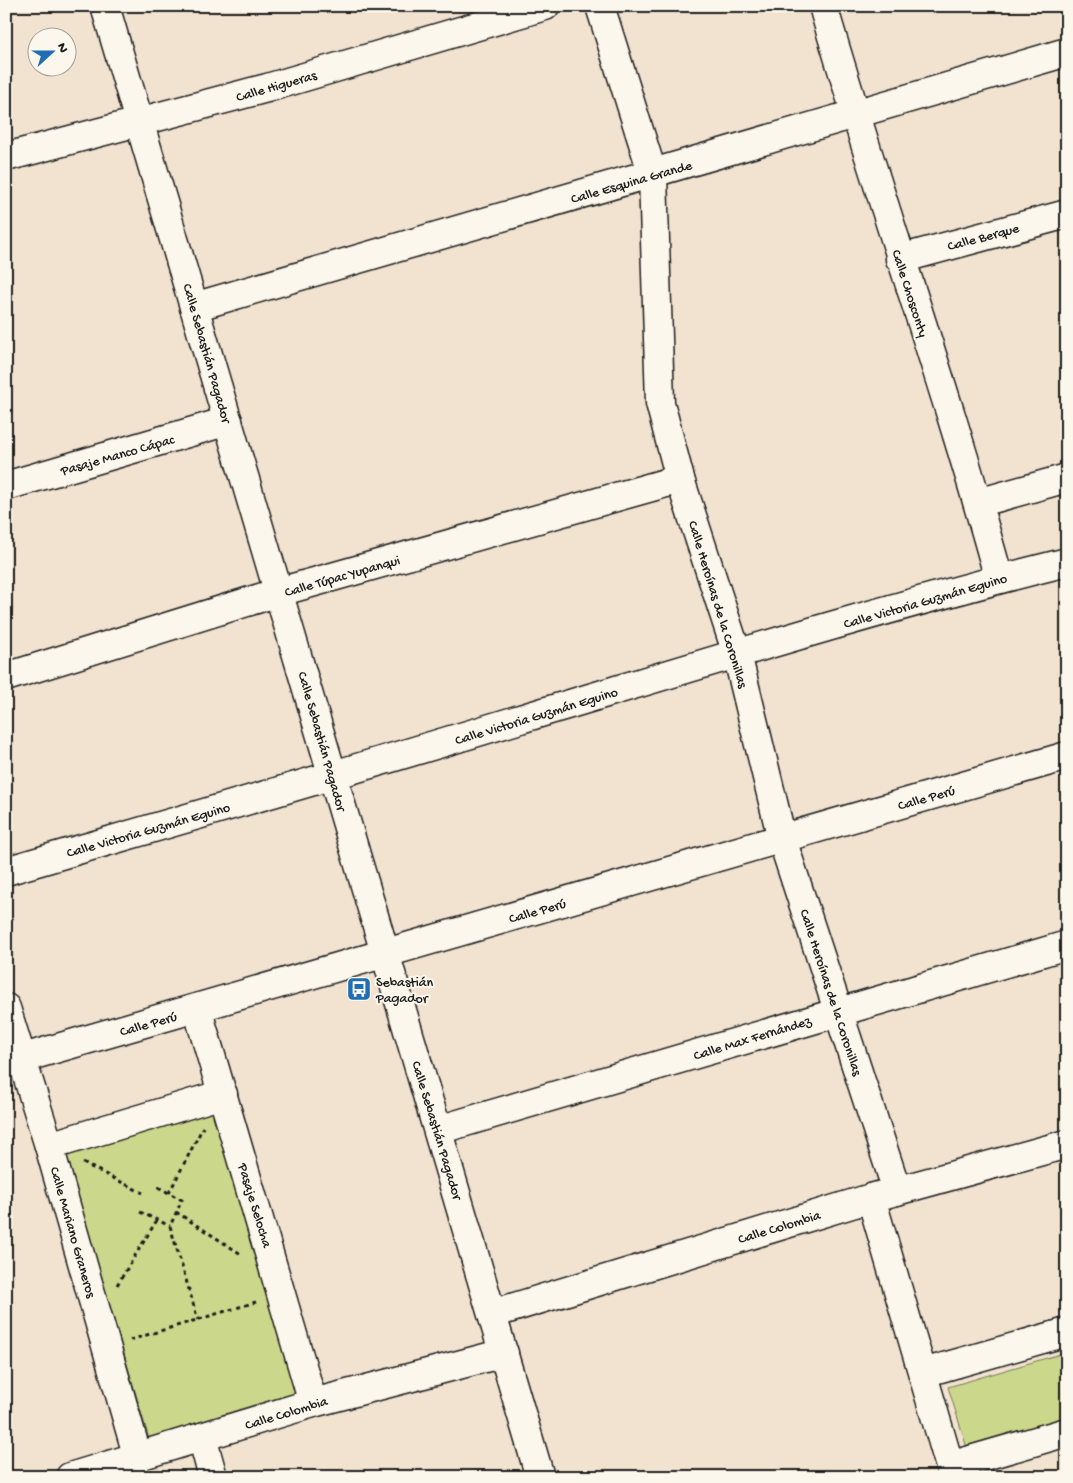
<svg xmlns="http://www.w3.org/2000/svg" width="1073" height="1483" font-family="'Gochi Hand',sans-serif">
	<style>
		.green { fill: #cbd78b; stroke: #747a54 }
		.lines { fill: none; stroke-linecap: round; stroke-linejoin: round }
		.minor-casing { stroke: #1c1c1c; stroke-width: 31 }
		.tertiary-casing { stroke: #1c1c1c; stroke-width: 31 }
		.secondary-casing { stroke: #1c1c1c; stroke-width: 31 }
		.path { stroke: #1c1c1c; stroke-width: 3; stroke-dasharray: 4 4; stroke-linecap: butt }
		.minor { stroke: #fbf7ec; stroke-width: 28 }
		.tertiary { stroke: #fbf7ec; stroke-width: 28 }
		.secondary { stroke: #fbf7ec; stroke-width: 28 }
		.labels { text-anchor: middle; stroke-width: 4; stroke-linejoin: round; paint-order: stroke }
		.street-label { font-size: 14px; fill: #1c1c1c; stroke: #fbf7ec }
		.poi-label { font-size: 14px; fill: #1c1c1c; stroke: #fbf7ec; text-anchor: start }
	</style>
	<rect width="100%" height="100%" fill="#f2e3d0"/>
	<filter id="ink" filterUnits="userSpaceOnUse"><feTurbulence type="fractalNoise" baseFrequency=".02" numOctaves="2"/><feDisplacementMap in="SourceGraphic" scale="10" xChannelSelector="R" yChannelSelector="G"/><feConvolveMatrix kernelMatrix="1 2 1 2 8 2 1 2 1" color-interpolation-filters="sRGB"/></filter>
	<g filter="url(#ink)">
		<!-- green -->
		<g class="green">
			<path d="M214,1105L300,1395L150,1442L64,1150Z"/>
			<path d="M1067,1352V1422L968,1451L948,1387Z"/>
		</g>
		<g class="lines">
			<defs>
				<g id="minor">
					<path d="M600,6L653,175L660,403L680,479L737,654L782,839L897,1191"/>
					<path d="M823,6C879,198 946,386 999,579"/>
					<path d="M6,157L267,88L545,6"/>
					<path d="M900,259L1067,214"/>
					<path d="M194,307L1067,52"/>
					<path d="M6,486L228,421"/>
					<path d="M978,503L1067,478"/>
					<path d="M6,677L279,592L680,479"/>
					<path d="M6,871C177,821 347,772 517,720C700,665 882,608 1067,562"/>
					<path d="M6,1008L49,1146L138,1458"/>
					<path d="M197,1008L313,1403"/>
					<path d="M438,1130L1067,945"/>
					<path d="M49,1146L223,1094"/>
					<path d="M871,1198L953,1477"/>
					<path d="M492,1314L871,1198L1067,1144"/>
					<path d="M923,1373L1067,1332"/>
					<path d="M202,1437L213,1477"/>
					<path d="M950,1466L1067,1432"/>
					<path d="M70,1477L313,1403L504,1353"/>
				</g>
				<path id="tertiary" d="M6,1063L1067,756"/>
				<path id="secondary" d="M105,6L540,1477"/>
			</defs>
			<!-- minor casing -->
			<use href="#minor" class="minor-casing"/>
			<!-- tertiary casing -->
			<use href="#tertiary" class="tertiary-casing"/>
			<!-- secondary casing -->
			<use href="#secondary" class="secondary-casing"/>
			<!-- path -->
			<g class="path">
				<path d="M83,1163L143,1193"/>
				<path d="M158,1187L182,1200L170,1226L198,1320"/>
				<path d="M169,1193L203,1127"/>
				<path d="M140,1212L170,1226"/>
				<path d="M176,1212L241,1254"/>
				<path d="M117,1285L157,1220"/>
				<path d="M130,1340L256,1302"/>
			</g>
			<!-- minor -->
			<use href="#minor" class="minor"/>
			<!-- tertiary -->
			<use href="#tertiary" class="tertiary"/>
			<!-- secondary -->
			<use href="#secondary" class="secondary"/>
		</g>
	</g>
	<!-- icons -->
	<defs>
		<symbol id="bus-square" viewBox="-11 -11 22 22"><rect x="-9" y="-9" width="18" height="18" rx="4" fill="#1f6fb2" stroke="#fbf7ec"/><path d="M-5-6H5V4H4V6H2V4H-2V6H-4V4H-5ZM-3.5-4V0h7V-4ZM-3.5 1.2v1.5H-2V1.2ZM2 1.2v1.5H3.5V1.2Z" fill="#fff"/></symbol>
	</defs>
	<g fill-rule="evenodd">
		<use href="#bus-square" x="345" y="975" width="28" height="28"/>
	</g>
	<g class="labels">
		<!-- street labels -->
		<g class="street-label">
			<text transform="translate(276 85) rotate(-16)" y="5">Calle Higueras</text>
			<text transform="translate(631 181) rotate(-16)" y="5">Calle Esquina Grande</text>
			<text transform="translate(983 236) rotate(-15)" y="5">Calle Berque</text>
			<text transform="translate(911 293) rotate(72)" y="5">Calle Chosconty</text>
			<text transform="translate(208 353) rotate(74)" y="5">Calle Sebastián Pagador</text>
			<text transform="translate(117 454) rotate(-16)" y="5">Pasaje Manco Cápac</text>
			<text transform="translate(342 575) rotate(-16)" y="5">Calle Túpac Yupanqui</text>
			<text transform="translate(925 600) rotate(-16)" y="5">Calle Victoria Guzmán Eguino</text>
			<text transform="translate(719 604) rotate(73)" y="5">Calle Heroínas de la Coronillas</text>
			<text transform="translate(536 715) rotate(-17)" y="5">Calle Victoria Guzmán Eguino</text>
			<text transform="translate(323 741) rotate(74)" y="5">Calle Sebastián Pagador</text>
			<text transform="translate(926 797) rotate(-16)" y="5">Calle Perú</text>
			<text transform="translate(148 829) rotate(-16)" y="5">Calle Victoria Guzmán Eguino</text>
			<text transform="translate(537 910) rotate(-16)" y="5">Calle Perú</text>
			<text transform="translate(832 992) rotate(72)" y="5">Calle Heroínas de la Coronillas</text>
			<text transform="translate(148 1023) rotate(-16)" y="5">Calle Perú</text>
			<text transform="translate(752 1037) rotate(-17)" y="5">Calle Max Fernández</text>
			<text transform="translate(438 1130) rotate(73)" y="5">Calle Sebastián Pagador</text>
			<text transform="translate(256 1205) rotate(73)" y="5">Pasaje Selocha</text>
			<text transform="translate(779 1226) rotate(-17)" y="5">Calle Colombia</text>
			<text transform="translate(74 1232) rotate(74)" y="5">Calle Mariano Graneros</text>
			<text transform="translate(286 1412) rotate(-17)" y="5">Calle Colombia</text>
		</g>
		<!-- poi labels -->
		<g class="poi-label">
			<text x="376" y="986">Sebastián<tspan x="376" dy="16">Pagador</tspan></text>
		</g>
	</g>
	<!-- margin -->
	<rect width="1073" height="1483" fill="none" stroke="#fbf7ec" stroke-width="25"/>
	<rect x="12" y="12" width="1048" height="1458" fill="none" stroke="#1c1c1c" stroke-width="2" filter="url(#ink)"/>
	<!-- north arrow -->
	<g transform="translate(52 52) rotate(69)"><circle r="24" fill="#fbf7ec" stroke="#a29f99"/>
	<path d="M0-4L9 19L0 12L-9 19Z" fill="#1f6fb2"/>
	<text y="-8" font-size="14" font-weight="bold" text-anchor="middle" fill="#1c1c1c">N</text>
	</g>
</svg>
